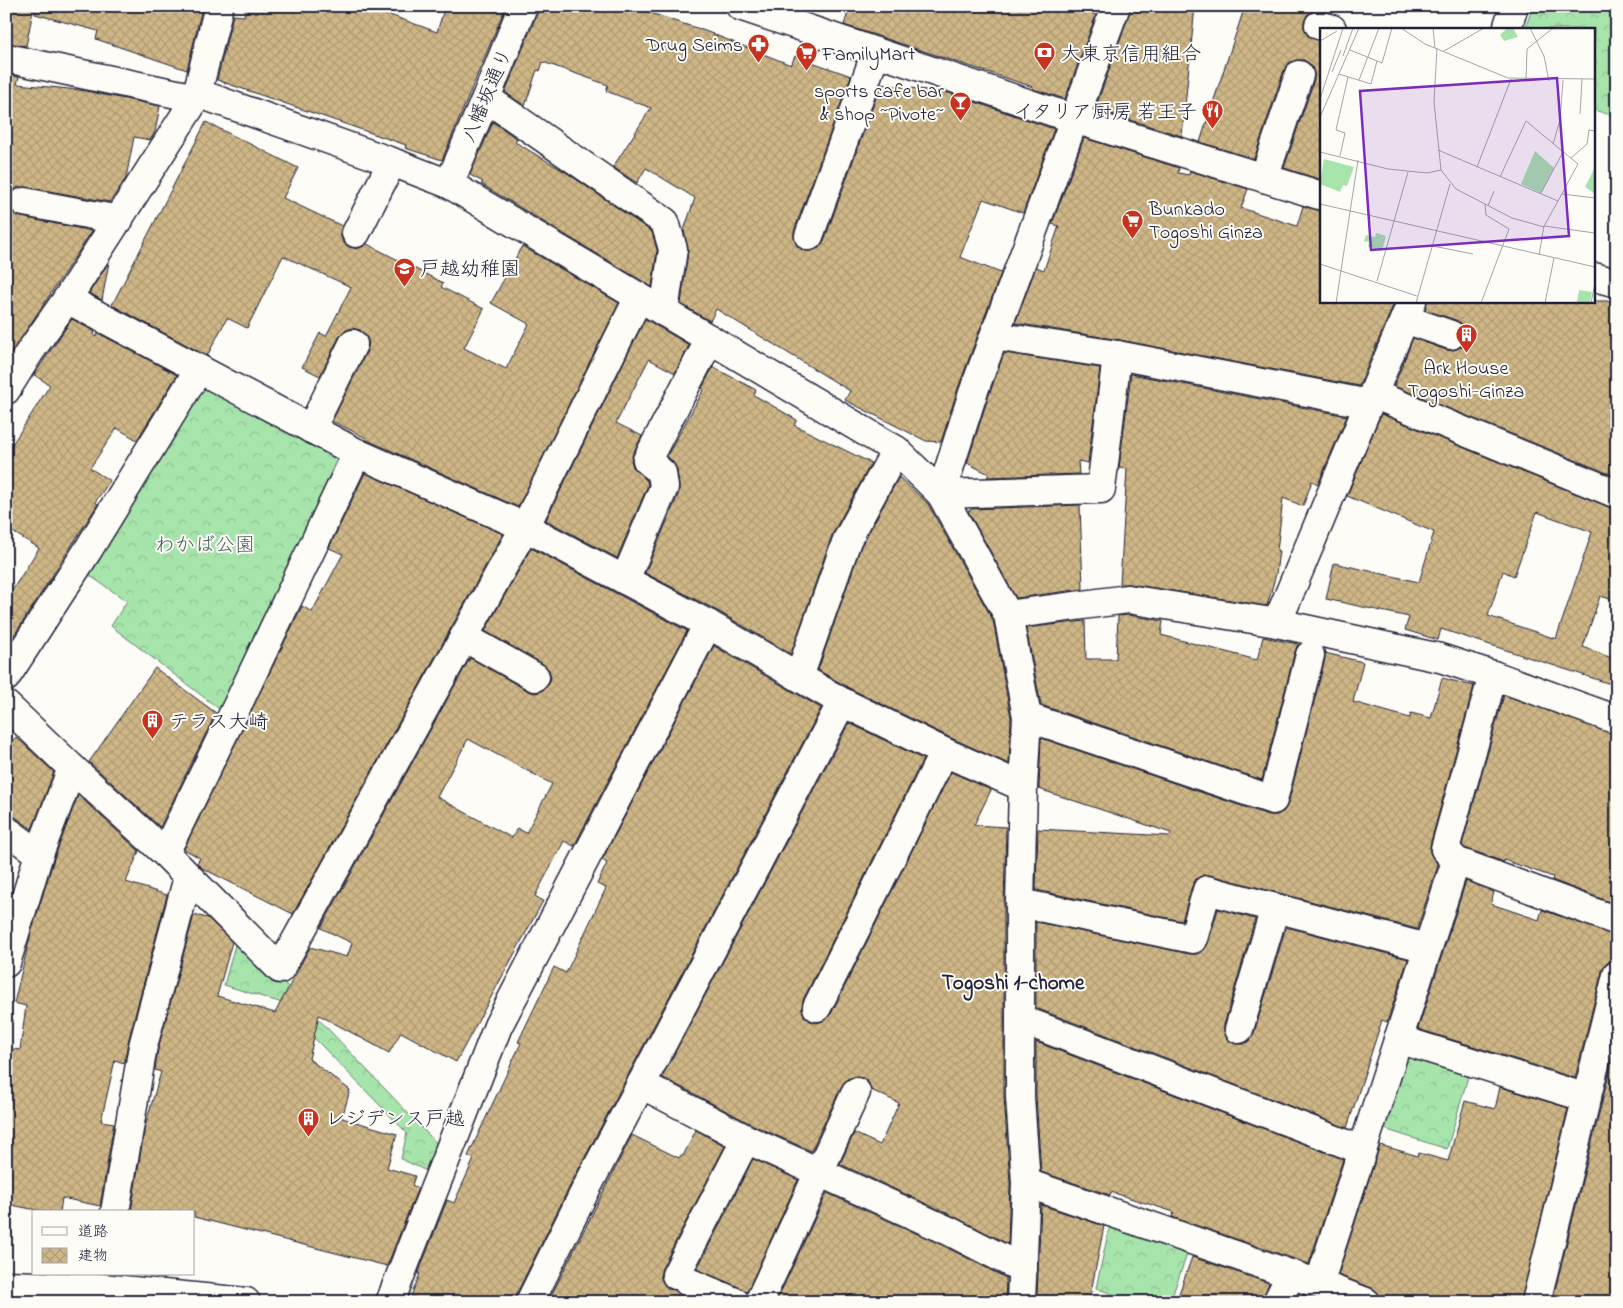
<svg xmlns="http://www.w3.org/2000/svg" width="1623" height="1308" font-family="'Indie Flower','Klee One',sans-serif">
	<style>
		.forest { fill: url(#forest-crowns); stroke: #648373 }
		.building { fill: url(#building-cross-hatch); stroke: #22223b; fill-rule: evenodd }
		.lines { fill: none; stroke-linecap: round; stroke-linejoin: round }
		.minor-casing { stroke: #22223b; stroke-width: 31 }
		.minor { stroke: #fdfcf7; stroke-width: 28 }
		.labels { text-anchor: middle; stroke-width: 4; stroke-linejoin: round; paint-order: stroke }
		.poi-label { font-size: 20px; fill: #22223b; stroke: #fdfcf7; text-anchor: start }
		.street-label { font-size: 20px; fill: #22223b; stroke: #fdfcf7 }
		.park-label { font-size: 20px; fill: #4a5c5d; stroke: #fdfcf7 }
		.neighbourhood-label { font-size: 21px; font-weight: bold; fill: #22223b; stroke: #fdfcf7 }
		.inset-road { fill: none; stroke: #a5a5ac; stroke-width: 1 }
		.view { fill: #7b2cbf; fill-opacity: 0.15; stroke: #7b2cbf; stroke-width: 2.5 }
		.inset-edge { fill: none; stroke: #22223b; stroke-width: 2.5 }
	</style>
	<defs>
		<pattern id="forest-crowns" width="20" height="18" patternUnits="userSpaceOnUse" patternTransform="scale(1.25)"><rect width="20" height="18" fill="#a7e4ab"/><path d="M2 6a3 3 0 1 1 6 0M12 15a3 3 0 1 1 6 0" fill="none" stroke="#8fc394"/></pattern>
		<pattern id="building-cross-hatch" width="8" height="8" patternUnits="userSpaceOnUse" patternTransform="scale(1.25)"><rect width="8" height="8" fill="#ceb686"/><path d="M0 0l8 8M0 8l8-8" fill="none" stroke="#b19c75"/></pattern>
	</defs>
	<rect width="100%" height="100%" fill="#fdfcf7"/>
	<filter id="ink" filterUnits="userSpaceOnUse"><feTurbulence type="fractalNoise" baseFrequency=".02" numOctaves="2"/><feDisplacementMap in="SourceGraphic" scale="10" xChannelSelector="R" yChannelSelector="G"/><feConvolveMatrix kernelMatrix="1 2 1 2 8 2 1 2 1" color-interpolation-filters="sRGB"/></filter>
	<g filter="url(#ink)">
		<!-- forest -->
		<g class="forest">
			<path d="M1533,6H1593L1617,15V117L1594,110V29H1525Z"/>
			<path d="M199,369L357,453L227,715L111,626L127,601L77,567Z"/>
			<path d="M238,934L441,1148L431,1173L401,1159L407,1133L279,1002L224,985Z"/>
			<path d="M1402,1053L1470,1070L1447,1149L1378,1127Z"/>
			<path d="M1111,1220L1189,1249L1170,1302H1133L1096,1288Z"/>
		</g>
		<!-- building -->
		<g class="building">
			<path d="M6,6H34L26,46L6,43Z"/>
			<path d="M36,6H195L202,8L187,70L96,39L98,31L35,14Z"/>
			<path d="M246,6H365L437,32L445,6H506L442,160L405,148L406,145L217,80L233,15L244,16Z"/>
			<path d="M538,6H631L677,22L700,29L791,65L795,56L851,76L794,231V238L797,246L804,251H811L819,248L824,241L881,84L949,93L1054,129L1023,213L983,199L960,257L1001,273L958,388L941,442L926,441L845,400L850,391L716,309L710,321L681,304L688,251L684,230L695,198L646,168L637,183L613,167L651,108L606,91L608,85L543,62L540,71L537,70L525,106L505,92L538,12Z"/>
			<path d="M850,6H1068L1096,15L1065,99L1033,89V87L844,25Z"/>
			<path d="M1132,6H1195L1182,136L1095,109Z"/>
			<path d="M1245,6H1322V10H1315L1308,14L1304,21V28L1308,36L1322,42V180L1284,168L1314,80V72L1311,65L1304,60H1296L1289,63L1284,70L1254,159L1200,142Z"/>
			<path d="M6,74L19,77L17,84L80,90L160,106L155,132L150,140L134,137L126,178L110,202L27,187H18L12,192L9,199V207L13,213L21,217L92,231L8,358Z"/>
			<path d="M206,122L298,168L283,198L342,226L340,234L343,242L349,247L357,249L367,244L443,283L441,287L484,309L464,348L506,369L529,324L491,303L522,246L619,303L518,507L365,439L366,438L332,421L367,351L369,343L366,336L360,330L352,328L344,331L339,337L320,376L302,367L320,333L326,336L351,287L283,256L247,328L227,318L207,356L112,305Z"/>
			<path d="M493,122L514,137L517,139L515,142L567,173L652,232L657,250L652,287L481,184L483,182L470,175Z"/>
			<path d="M1084,138L1179,168L1178,173L1189,175L1190,171L1248,189L1241,208L1297,226L1303,206L1322,211V301H1395L1359,386L1120,340L1015,323L1036,267L1044,270L1059,226L1052,224Z"/>
			<path d="M109,262L102,300L89,293Z"/>
			<path d="M1427,301H1617V477L1394,386L1413,338L1446,350H1453L1461,347L1466,341V333L1462,324L1456,320L1425,310Z"/>
			<path d="M72,319L95,332L94,336L96,337L98,333L177,375L137,440L117,428L90,468L110,481L95,502L98,504L6,648V600L39,548L6,528V454L50,385L34,375Z"/>
			<path d="M645,319L689,345L675,373L649,359L616,423L642,436L633,453L631,460L633,467L647,481L648,485L617,558L546,520Z"/>
			<path d="M1004,353L1100,368L1088,463L1078,461L1079,474L987,477L989,474L967,463L988,398Z"/>
			<path d="M713,367L756,390L754,395L797,420L794,425L871,463L832,535L791,654L716,610L645,573L679,493V485L677,470L673,462L667,456L704,389L702,388Z"/>
			<path d="M1131,374L1347,416L1318,484L1312,481L1303,506L1283,498L1277,551H1279L1276,574L1267,606L1130,584H1120L1127,469L1119,468Z"/>
			<path d="M1381,414L1611,508L1617,509V601L1600,596L1583,647L1617,660V686L1441,629L1438,640L1405,630L1409,617L1326,599L1334,563L1419,582L1434,532L1347,496ZM1537,512L1592,532L1556,639L1488,616L1503,571L1514,576Z"/>
			<path d="M365,473L503,534L293,914L202,868L197,863L200,858L184,849L302,606L312,612L343,554L329,548Z"/>
			<path d="M899,477L928,504L993,620L1011,718L1009,764L951,738L849,688L818,670L861,546Z"/>
			<path d="M1080,505L1083,589L1016,598L968,511H969L971,509Z"/>
			<path d="M531,548L687,631L574,846L564,841L535,896L543,901L456,1062L401,1032L389,1053L319,1015L309,1059L350,1090L342,1118L397,1134L387,1168L415,1176L412,1185L418,1188L387,1266L194,1217V1212H131L145,1126L161,1072L155,1070L158,1049L194,915L208,918L232,942L217,996L275,1013L310,947L347,957L352,943L321,928L470,658L528,691L535,693L542,691L549,684L551,677L549,670L543,664L485,631ZM468,739L552,784L526,833L517,828L512,838L437,797Z"/>
			<path d="M1128,615L1163,621L1161,635L1257,660L1263,637L1298,644L1295,651L1262,780L1041,705L1026,628L1085,621L1086,659H1116L1118,616Z"/>
			<path d="M714,646L821,708L573,1180L516,1295L515,1302H425L411,1296L420,1274H418L447,1200L454,1203L474,1159L468,1156L521,1043L518,1042L554,967L566,973L606,888L597,884L607,863L602,860Z"/>
			<path d="M1325,653L1363,662L1353,702L1410,718L1411,713L1431,718L1442,678L1474,686L1430,845V853L1438,865L1417,929L1210,875H1203L1196,879L1192,886L1182,921L1036,890L1038,829L1170,836L1171,833L1039,789L1041,738L1268,815H1277L1284,811L1288,804L1325,659Z"/>
			<path d="M155,668L216,713L160,827L89,762Z"/>
			<path d="M1504,695L1617,735V889L1612,903L1552,880L1553,877L1504,860V862L1465,848L1462,845Z"/>
			<path d="M849,723L923,759L803,1000L802,1008L804,1016L810,1021L817,1023L825,1020L831,1014L951,772L991,790L974,825L1006,827L1004,903V1097L1010,1183L1008,1244L955,1217L840,1164L854,1133L880,1145L899,1103L871,1090L869,1083L863,1078L854,1077L847,1079L842,1085L811,1151L753,1125L662,1077Z"/>
			<path d="M16,737L54,772L32,829L15,817L6,815V747Z"/>
			<path d="M78,795L139,851L126,882L167,895L128,1042L124,1063L115,1060L101,1121L114,1123L100,1206L62,1198L60,1212H47L6,1204V1048L20,1050L26,1006L14,1003L31,933L54,859Z"/>
			<path d="M1466,881L1494,892L1491,904L1539,920L1542,910L1617,936V960H1612L1606,964L1602,971L1575,1078L1418,1029Z"/>
			<path d="M1218,909L1255,919L1224,1025V1032L1227,1039L1235,1044H1243L1249,1041L1254,1033L1286,927L1408,959L1387,1022L1382,1020L1347,1128L1036,1008V922L1190,954H1197L1204,950L1208,944Z"/>
			<path d="M1617,1041V1302H1552L1602,1102Z"/>
			<path d="M1036,1042L1343,1159L1309,1264L1172,1217L1174,1212L1111,1192L1110,1195L1041,1172L1036,1096Z"/>
			<path d="M1500,1087L1568,1108L1521,1302H1381L1378,1293L1372,1288L1338,1275L1380,1145L1418,1156L1419,1153L1448,1161L1465,1101L1495,1109Z"/>
			<path d="M696,1130L725,1146L662,1268L660,1275L663,1283L668,1289L675,1290L682,1296L695,1302H567L552,1294L632,1135L679,1158L681,1155L683,1156Z"/>
			<path d="M753,1159L798,1180L747,1292L741,1288L697,1269Z"/>
			<path d="M827,1193L942,1245L1006,1278L1005,1302H776Z"/>
			<path d="M1041,1205L1104,1226L1089,1302H1053L1037,1296Z"/>
			<path d="M1192,1257L1269,1283L1262,1302H1176Z"/>
			<path d="M1299,1294L1314,1299L1322,1302H1295Z"/>
		</g>
		<g class="lines">
			<defs>
				<g id="minor">
					<path d="M219,6L196,98L67,299L357,453L525,527L708,624L842,702L944,752L1023,787"/>
					<path d="M740,6L1074,119L1322,196"/>
					<path d="M1319,25L1332,29"/>
					<path d="M1507,29L1514,6"/>
					<path d="M6,58L196,98"/>
					<path d="M197,93L392,162L449,184L896,450L941,494L1008,615L1027,717L1023,787L1020,903V1097L1026,1183L1021,1302"/>
					<path d="M486,98L665,222L673,249L664,312"/>
					<path d="M1264,178L1299,75"/>
					<path d="M449,184L486,98L523,6"/>
					<path d="M24,202L119,220"/>
					<path d="M356,233L392,162"/>
					<path d="M809,236L876,52"/>
					<path d="M1594,277L1617,283"/>
					<path d="M1405,319L1451,335"/>
					<path d="M994,336L1117,355L1369,404"/>
					<path d="M6,390L29,353L67,299"/>
					<path d="M1373,394L1617,494"/>
					<path d="M311,429L353,344"/>
					<path d="M941,494L973,393L1116,6"/>
					<path d="M941,494L1101,489L1117,355"/>
					<path d="M625,580L664,487L662,473L647,460L710,339"/>
					<path d="M1008,615L1128,599L1277,623L1440,658L1493,675L1617,720"/>
					<path d="M1277,623L1412,301"/>
					<path d="M464,637L535,677"/>
					<path d="M1493,675L1445,849L1456,861L1617,921"/>
					<path d="M6,677L88,550L199,369"/>
					<path d="M799,677L847,540L896,450"/>
					<path d="M6,705L72,768L165,853L280,969L525,527L639,297"/>
					<path d="M1027,717L1273,800L1310,655"/>
					<path d="M6,830L39,854"/>
					<path d="M165,853L237,706L357,453"/>
					<path d="M1020,903L1193,939L1207,890L1427,948"/>
					<path d="M6,963L39,854L72,768"/>
					<path d="M817,1007L944,752"/>
					<path d="M1020,1019L1362,1150"/>
					<path d="M1239,1029L1275,908"/>
					<path d="M1398,1039L1587,1098"/>
					<path d="M641,1084L746,1139L949,1231L1023,1269"/>
					<path d="M1026,1183L1319,1284L1366,1302"/>
					<path d="M115,1212L143,1046L188,877"/>
					<path d="M676,1275L746,1139"/>
					<path d="M688,1282L735,1302"/>
					<path d="M1319,1284L1456,861"/>
					<path d="M6,1285L102,1288L246,1302"/>
					<path d="M390,1302L498,1026L708,624"/>
					<path d="M530,1302L587,1187L842,702"/>
					<path d="M759,1302L856,1092"/>
					<path d="M1277,1302L1291,1274"/>
					<path d="M1536,1302L1617,975"/>
				</g>
			</defs>
			<!-- minor casing -->
			<use href="#minor" class="minor-casing"/>
			<!-- minor -->
			<use href="#minor" class="minor"/>
		</g>
	</g>
	<!-- icons -->
	<defs>
		<symbol id="pharmacy-pin" viewBox="-11 -11 22 30"><path d="M0 17L-7.5 6A9.5 9.5 0 1 1 7.5 6Z" fill="#c8321e" stroke="#fdfcf7"/><path d="M-2-6h4v4h4v4h-4v4h-4v-4h-4v-4h4Z" fill="#fff"/></symbol>
		<symbol id="supermarket-pin" viewBox="-11 -11 22 30"><path d="M0 17L-7.5 6A9.5 9.5 0 1 1 7.5 6Z" fill="#c8321e" stroke="#fdfcf7"/><path d="M-6-5.5h2.5l.6 2H6L4.5 2H-2.5L-4.4-4H-6ZM-1.5 3.2a1.3 1.3 0 1 0 .1 0ZM3 3.2a1.3 1.3 0 1 0 .1 0Z" fill="#fff"/></symbol>
		<symbol id="bank-pin" viewBox="-11 -11 22 30"><path d="M0 17L-7.5 6A9.5 9.5 0 1 1 7.5 6Z" fill="#c8321e" stroke="#fdfcf7"/><path d="M-6-4H6V4H-6ZM0-2.3a2.3 2.3 0 1 0 0 4.6a2.3 2.3 0 1 0 0-4.6Z" fill="#fff"/></symbol>
		<symbol id="bar-pin" viewBox="-11 -11 22 30"><path d="M0 17L-7.5 6A9.5 9.5 0 1 1 7.5 6Z" fill="#c8321e" stroke="#fdfcf7"/><path d="M-6-5H6L.8 .8V4.5H3.5V6h-7V4.5H-.8V.8Z" fill="#fff"/></symbol>
		<symbol id="restaurant-pin" viewBox="-11 -11 22 30"><path d="M0 17L-7.5 6A9.5 9.5 0 1 1 7.5 6Z" fill="#c8321e" stroke="#fdfcf7"/><path d="M-5-6h1v4h1v-4h1v4h1v-4h1v5L-1.5 .5V6h-2V.5L-5-1ZM5-6V6H3V1.5H1.5Q1.5-4 5-6Z" fill="#fff"/></symbol>
		<symbol id="school-pin" viewBox="-11 -11 22 30"><path d="M0 17L-7.5 6A9.5 9.5 0 1 1 7.5 6Z" fill="#c8321e" stroke="#fdfcf7"/><path d="M0-5L7-2L0 1L-7-2ZM-4 1L0 2.5L4 1V4Q0 6-4 4Z" fill="#fff"/></symbol>
		<symbol id="building-pin" viewBox="-11 -11 22 30"><path d="M0 17L-7.5 6A9.5 9.5 0 1 1 7.5 6Z" fill="#c8321e" stroke="#fdfcf7"/><path d="M-4-6H4V6H1V3H-1V6H-4ZM-2.5-4.3h1.7v1.8h-1.7ZM.8-4.3h1.7v1.8H.8ZM-2.5-1h1.7V.8h-1.7ZM.8-1h1.7V.8H.8Z" fill="#fff"/></symbol>
	</defs>
	<g fill-rule="evenodd">
		<use href="#pharmacy-pin" x="746" y="32" width="25" height="34"/>
		<use href="#supermarket-pin" x="794" y="40" width="25" height="34"/>
		<use href="#bank-pin" x="1032" y="40" width="25" height="34"/>
		<use href="#bar-pin" x="948" y="90" width="25" height="34"/>
		<use href="#restaurant-pin" x="1200" y="98" width="25" height="34"/>
		<use href="#supermarket-pin" x="1120" y="208" width="25" height="34"/>
		<use href="#school-pin" x="392" y="256" width="25" height="34"/>
		<use href="#building-pin" x="1454" y="322" width="25" height="34"/>
		<use href="#building-pin" x="140" y="708" width="25" height="34"/>
		<use href="#building-pin" x="296" y="1106" width="25" height="34"/>
	</g>
	<g class="labels">
		<!-- poi labels -->
		<g class="poi-label">
			<text x="743" y="51" text-anchor="end">Drug Seims</text>
			<text x="822" y="60">FamilyMart</text>
			<text x="1061" y="60">大東京信用組合</text>
			<text x="944" y="97" text-anchor="end">sports cafe bar<tspan x="944" dy="23">&amp; shop ~Pivote~</tspan></text>
			<text x="1197" y="118" text-anchor="end">イタリア厨房 若王子</text>
			<text x="1149" y="215">Bunkado<tspan x="1149" dy="23">Togoshi Ginza</tspan></text>
			<text x="420" y="275">戸越幼稚園</text>
			<text x="1466" y="374" text-anchor="middle">Ark House<tspan x="1466" dy="23">Togoshi-Ginza</tspan></text>
			<text x="169" y="728">テラス大崎</text>
			<text x="325" y="1125">レジデンス戸越</text>
		</g>
		<!-- street labels -->
		<g class="street-label">
			<text transform="translate(486 95) rotate(-67)" y="7">八幡坂通り</text>
		</g>
		<!-- park labels -->
		<g class="park-label">
			<text x="205" y="551">わかば公園</text>
		</g>
		<!-- neighbourhood labels -->
		<g class="neighbourhood-label">
			<text x="1013" y="989">Togoshi 1-chome</text>
		</g>
	</g>
	<!-- overview -->
	<g transform="translate(1320 28)">
		<rect width="275" height="275" fill="#fdfcf7"/>
		<path d="M4,131L34,139L27,158L23,157L20,164L0,156ZM275,139V166L265,159Z" fill="#a7e4ab"/>
		<path d="M187,0H193L198,9L184,13L180,7ZM215,123L234,140L221,165L201,156ZM56,205L66,208L62,223L48,219L49,214L44,213L46,207L55,209ZM259,262L272,264L270,275L257,274Z" fill="#a7e4ab"/>
		<path class="inset-road" d="M81,0L105,16L188,50L275,51M113,0L115,20M210,0L224,28L229,53M0,13L17,3M117,20L114,74L121,142L136,161L192,190L224,199M30,22L62,35L72,0M124,23L164,0M23,28L33,0M12,44L21,22M19,46L51,56L57,33M39,52L59,0M206,52L207,21L233,0M0,71L23,0M260,86L262,51M0,89L39,0M233,116L240,92L243,52M118,122L238,173L224,198L219,227M0,124L68,141L107,145L121,142M20,128L25,105L16,102L28,49M251,130L267,116L269,102L275,103M157,139L191,51M180,149L206,93L258,136L238,173M221,165L243,124M242,166L275,170M0,176L275,239M168,178L174,163M224,198L275,205M113,218L153,226M0,236L97,268M57,253L88,144M16,275L38,132M96,275L130,156M161,275L189,201L166,187L165,176M225,275L234,230M271,275L275,255"/>
		<path class="view" d="M237,50L249,208L51,222L40,63Z"/>
		<rect width="275" height="275" class="inset-edge"/>
	</g>
	<!-- margin -->
	<rect width="1623" height="1308" fill="none" stroke="#fdfcf7" stroke-width="25"/>
	<rect x="12" y="12" width="1598" height="1283" fill="none" stroke="#22223b" stroke-width="2" filter="url(#ink)"/>
	<!-- legend -->
	<rect x="32" y="1210" width="162" height="65" fill="#fdfcf7" stroke="#a5a5ac"/>
	<rect x="42" y="1227" width="25" height="8" fill="#fdfcf7" stroke="#a5a5ac"/>
	<text x="78" y="1236" font-size="15" fill="#22223b">道路</text>
	<rect x="42" y="1248" width="25" height="15" fill="url(#building-cross-hatch)" stroke="#a5a5ac"/>
	<text x="78" y="1260" font-size="15" fill="#22223b">建物</text>
</svg>
